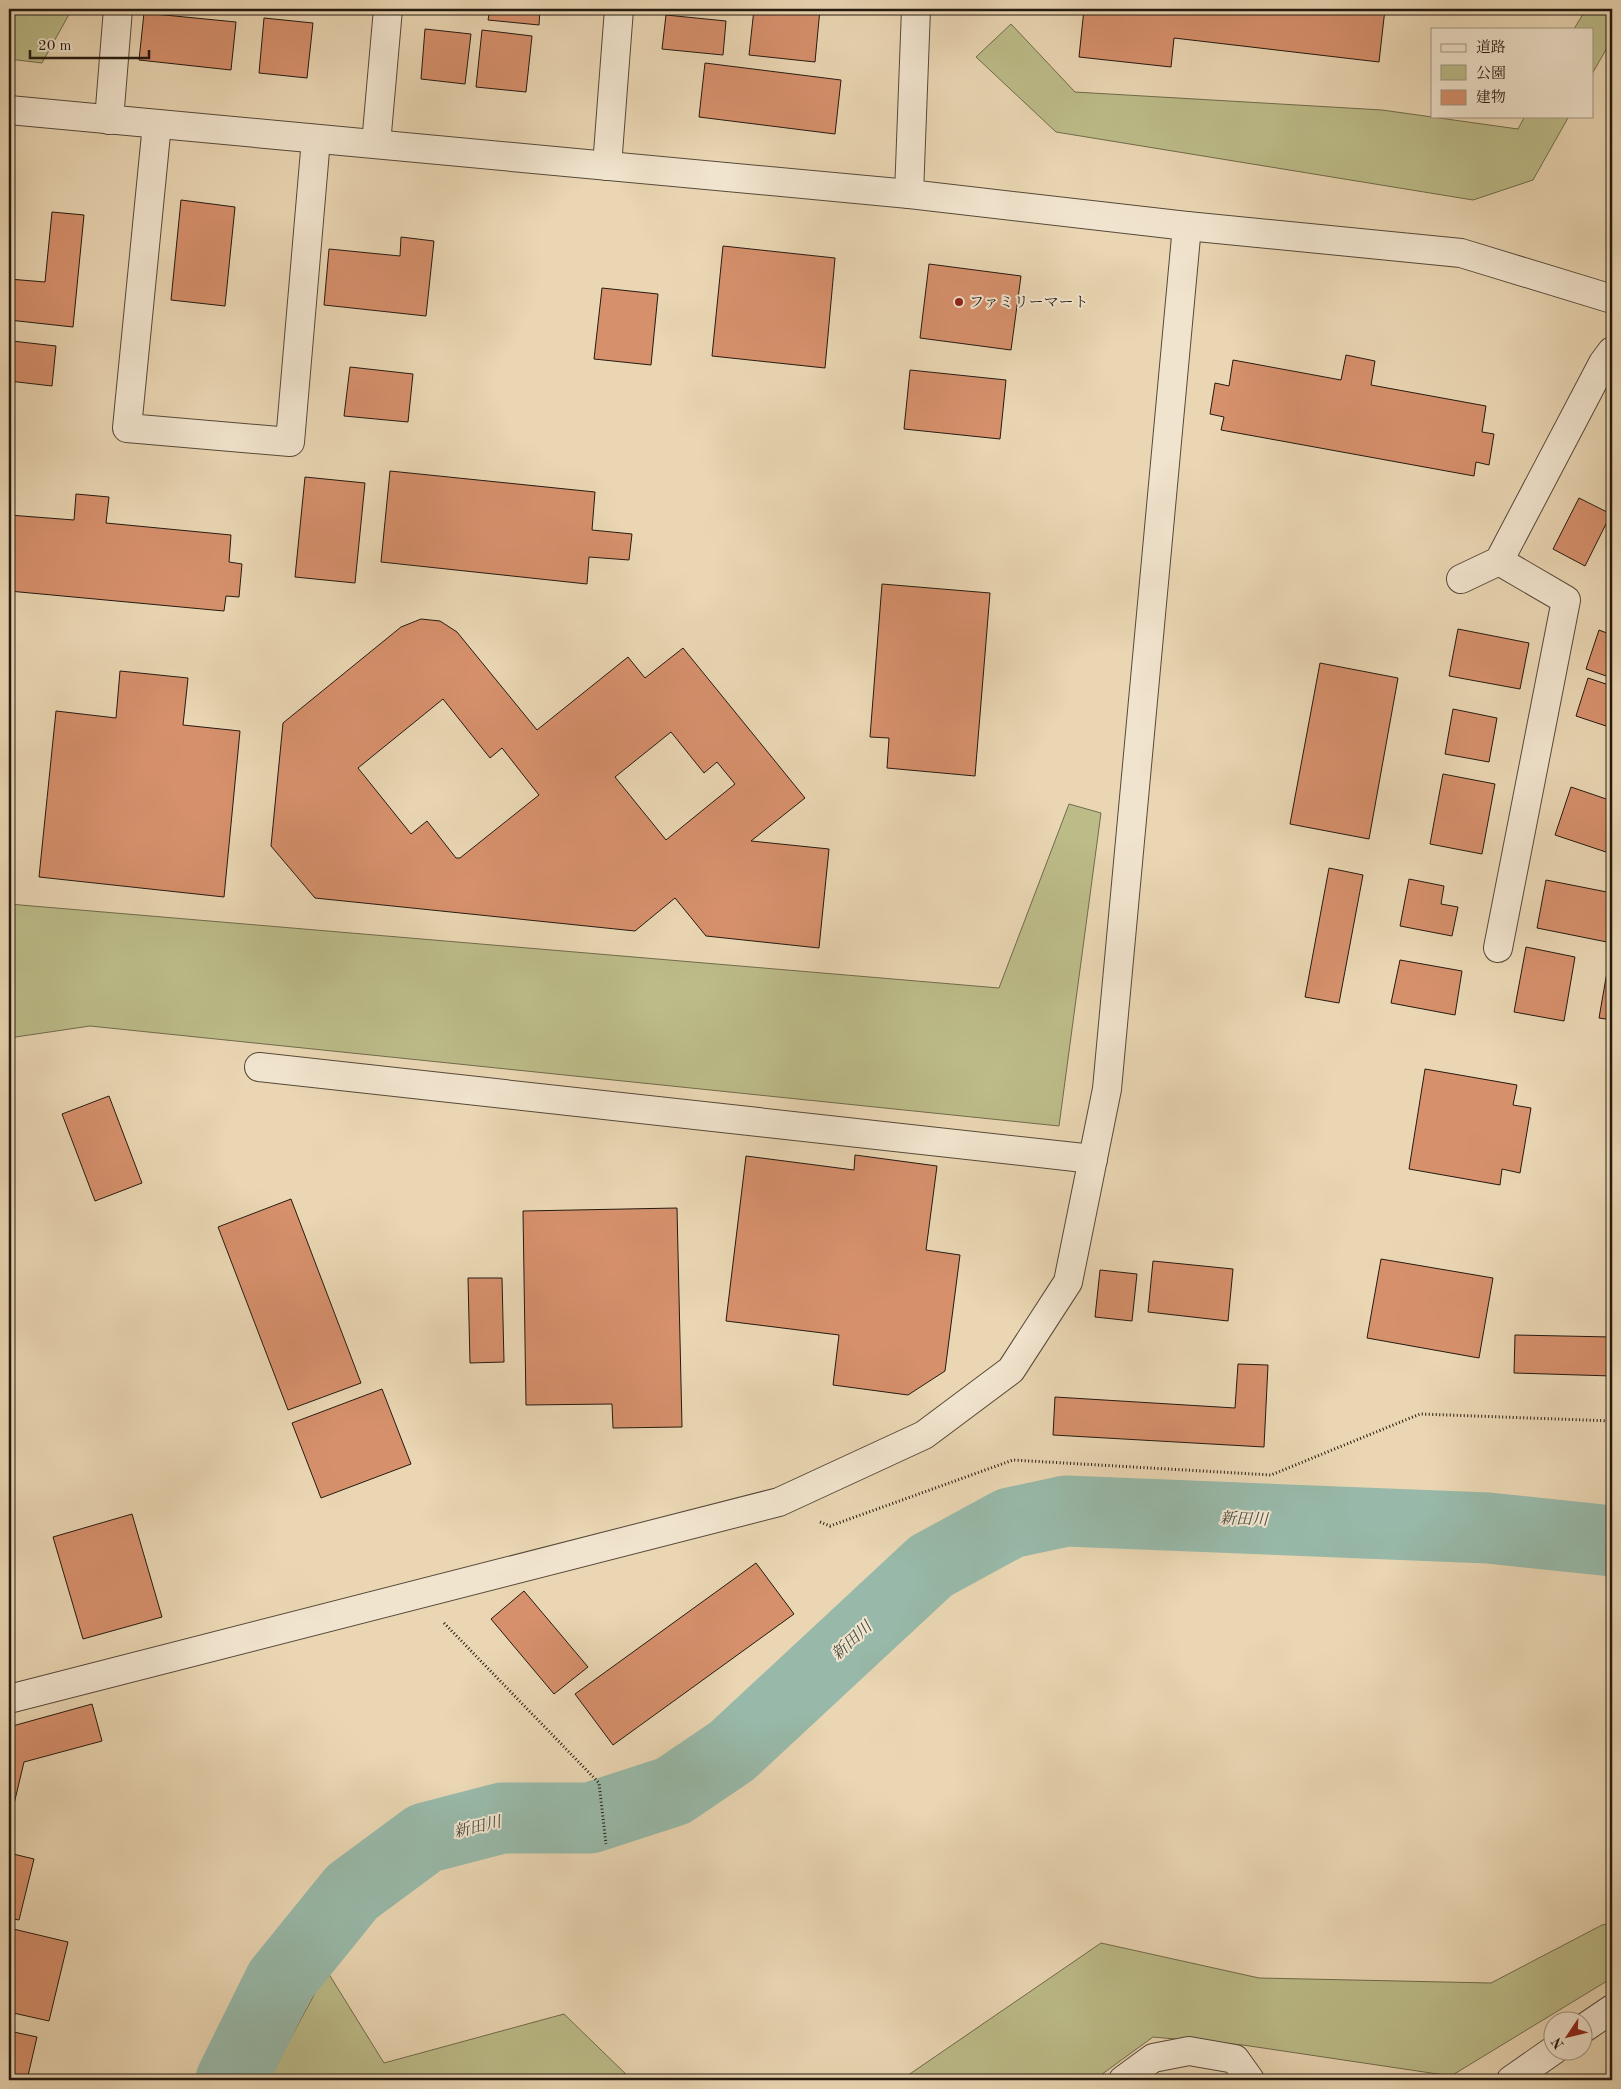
<svg xmlns="http://www.w3.org/2000/svg" width="1621" height="2089" font-family="'Old Standard TT','Noto Serif JP',serif">
	<style>
		.green { fill: #bcbc89; stroke: #706b4c }
		.lines { fill: none; stroke-linecap: round; stroke-linejoin: round }
		.river { stroke: #98b9a9; stroke-width: 71 }
		.building { fill: #d6906c; stroke: #241a10; fill-rule: evenodd }
		.minor-casing { stroke: #564939; stroke-width: 30 }
		.tertiary-casing { stroke: #564939; stroke-width: 30 }
		.path { stroke: #241a10; stroke-width: 3; stroke-dasharray: 1 2.5; stroke-linecap: butt }
		.minor { stroke: #f1e4ce; stroke-width: 28 }
		.tertiary { stroke: #f1e4ce; stroke-width: 28 }
		.poi-dot { fill: #8f2418; stroke: #f1e4ce; stroke-width: 2 }
		.labels { text-anchor: middle; stroke-width: 4; stroke-linejoin: round; paint-order: stroke }
		.poi-label { font-size: 15px; fill: #241a10; stroke: #f1e4ce; text-anchor: start }
		.water-label { font-size: 16px; font-style: italic; fill: #474a3e; stroke: #f1e4ce }
	</style>
	<rect width="100%" height="100%" fill="#ead6b3"/>
	<filter id="stains"><feTurbulence type="fractalNoise" baseFrequency=".004" numOctaves="4"/><feColorMatrix values="0 0 0 0 .2 0 0 0 0 .09 0 0 0 0 .02 0 0 0 .5 -.17"/></filter>
	<radialGradient id="worn" r=".72"><stop offset=".6" stop-color="#630" stop-opacity="0"/><stop offset="1" stop-color="#630" stop-opacity=".3"/></radialGradient>
	<!-- green -->
	<g class="green">
		<path d="M9,9H72L42,63L9,59Z"/>
		<path d="M1586,9H1612V39L1592,74V29H1574Z"/>
		<path d="M1011,24L1075,92L1382,110L1518,129L1525,116H1569L1533,180L1473,200L1056,132L976,57Z"/>
		<path d="M1069,804L1101,813L1059,1126L90,1026L9,1038V904L999,988Z"/>
		<path d="M1612,1923V1980L1607,1981L1451,2076L1243,2045L1153,2037L1094,2080H901L1101,1943L1259,1978L1491,1983L1602,1925Z"/>
		<path d="M327,1971L384,2063L564,2014L632,2080H268Z"/>
	</g>
	<g class="lines">
		<!-- river -->
		<path class="river" d="M231,2080L280,1981L352,1892L425,1838L502,1818H590L673,1791L732,1751L931,1566L1010,1523L1066,1511L1488,1528L1612,1541"/>
	</g>
	<!-- building -->
	<g class="building">
		<path d="M490,9H540L539,25L488,20Z"/>
		<path d="M754,9H820L815,62L749,55Z"/>
		<path d="M1084,9H1385L1379,62L1174,38L1171,67L1079,57Z"/>
		<path d="M144,13L236,22L231,70L139,60Z"/>
		<path d="M666,15L726,21L723,55L662,49Z"/>
		<path d="M264,18L313,23L307,78L259,73Z"/>
		<path d="M425,29L471,34L465,84L421,79Z"/>
		<path d="M482,30L532,36L526,92L476,87Z"/>
		<path d="M705,63L841,80L835,134L699,117Z"/>
		<path d="M181,200L235,207L225,306L171,300Z"/>
		<path d="M52,212L84,215L73,327L9,320V279L45,282Z"/>
		<path d="M401,237L434,241L426,316L324,305L329,249L400,256Z"/>
		<path d="M723,246L835,258L825,368L712,356Z"/>
		<path d="M929,264L1021,276L1011,350L920,338Z"/>
		<path d="M602,288L658,294L651,365L594,359Z"/>
		<path d="M12,341L56,346L52,386L9,381Z"/>
		<path d="M1346,355L1375,361L1371,385L1486,406L1482,432L1494,434L1489,465L1476,462L1474,476L1221,430L1224,417L1210,414L1215,383L1229,386L1233,360L1341,380Z"/>
		<path d="M350,367L413,374L408,422L344,416Z"/>
		<path d="M910,370L1006,380L1000,439L904,429Z"/>
		<path d="M390,471L595,492L592,530L632,534L629,560L589,557L587,584L381,562Z"/>
		<path d="M305,477L365,483L355,583L295,577Z"/>
		<path d="M76,494L109,497L106,523L231,535L229,562L242,564L239,597L226,596L224,611L9,591V515L74,520Z"/>
		<path d="M1579,498L1611,514L1585,566L1553,549Z"/>
		<path d="M882,584L990,593L975,776L887,768L889,738L870,737Z"/>
		<path d="M421,619L440,621L457,632L537,730L628,657L645,678L683,648L805,798L751,841L829,849L819,948L706,936L675,898L635,931L315,898L271,846L283,723L401,627ZM443,699L490,758L502,748L539,795L460,858H456L427,821L411,834L358,768ZM671,732L704,773L717,762L735,784L666,840L615,777Z"/>
		<path d="M1458,629L1529,643L1520,689L1449,676Z"/>
		<path d="M1599,630L1612,635V678L1586,669Z"/>
		<path d="M1320,663L1398,678L1369,839L1290,824Z"/>
		<path d="M120,671L188,678L183,725L240,731L224,897L39,877L56,711L116,718Z"/>
		<path d="M1588,678L1612,686V728L1576,716Z"/>
		<path d="M1453,709L1497,718L1489,762L1445,754Z"/>
		<path d="M1443,774L1495,784L1482,854L1430,844Z"/>
		<path d="M1571,787L1612,801V854L1555,835Z"/>
		<path d="M1329,868L1363,875L1339,1003L1305,997Z"/>
		<path d="M1409,879L1444,886L1441,904L1458,907L1452,936L1400,926Z"/>
		<path d="M1546,880L1612,893V943L1537,928Z"/>
		<path d="M1526,947L1575,957L1564,1021L1514,1012Z"/>
		<path d="M1400,960L1462,971L1455,1015L1391,1003Z"/>
		<path d="M1607,972L1612,973V1020L1599,1018Z"/>
		<path d="M1425,1069L1517,1085L1513,1105L1531,1108L1520,1173L1502,1169L1500,1185L1409,1169Z"/>
		<path d="M109,1096L142,1183L95,1201L62,1114Z"/>
		<path d="M855,1155L937,1166L926,1250L960,1255L945,1371L908,1395L833,1385L839,1335L726,1321L746,1156L854,1170Z"/>
		<path d="M291,1199L361,1383L288,1410L218,1227Z"/>
		<path d="M677,1208L682,1427L613,1428L612,1404L526,1405L523,1211Z"/>
		<path d="M1381,1259L1493,1278L1479,1358L1367,1338Z"/>
		<path d="M1153,1261L1233,1269L1228,1321L1148,1312Z"/>
		<path d="M1100,1270L1137,1274L1132,1321L1095,1317Z"/>
		<path d="M468,1278H502L504,1362L470,1363Z"/>
		<path d="M1515,1335L1612,1337V1376L1514,1373Z"/>
		<path d="M1238,1364L1268,1365L1264,1447L1053,1435L1055,1397L1235,1408Z"/>
		<path d="M382,1389L411,1464L321,1498L292,1423Z"/>
		<path d="M132,1514L162,1617L83,1639L53,1537Z"/>
		<path d="M756,1563L794,1614L613,1745L575,1694Z"/>
		<path d="M524,1591L588,1667L554,1694L491,1619Z"/>
		<path d="M92,1704L102,1741L24,1762L9,1825V1727Z"/>
		<path d="M9,1853L34,1859L19,1920L9,1918Z"/>
		<path d="M9,1928L68,1942L49,2021L9,2012Z"/>
		<path d="M9,2031L37,2037L27,2080H9Z"/>
	</g>
	<g class="lines">
		<defs>
			<g id="minor">
				<path d="M109,120L118,9"/>
				<path d="M157,124L127,428L290,442L316,139"/>
				<path d="M376,144L388,9"/>
				<path d="M607,166L619,9"/>
				<path d="M1461,579L1499,561L1603,363L1612,351"/>
				<path d="M1498,948L1566,600L1499,561"/>
				<path d="M259,1067L1093,1159"/>
				<path d="M9,1699L779,1502L924,1435L1011,1370L1068,1282L1107,1089L1187,226"/>
				<path d="M1584,2028L1612,2009"/>
				<path d="M1123,2080L1153,2058L1189,2051L1235,2059L1250,2080"/>
				<path d="M1511,2080L1554,2050"/>
			</g>
			<g id="tertiary">
				<path d="M9,110L909,194L1187,226L1461,253L1612,299"/>
				<path d="M909,194L916,9"/>
			</g>
		</defs>
		<!-- minor casing -->
		<use href="#minor" class="minor-casing"/>
		<!-- tertiary casing -->
		<use href="#tertiary" class="tertiary-casing"/>
		<!-- path -->
		<g class="path">
			<path d="M820,1522L830,1526L1013,1460L1271,1475L1420,1414L1612,1421"/>
			<path d="M444,1623L599,1783L606,1844"/>
		</g>
		<!-- minor -->
		<use href="#minor" class="minor"/>
		<!-- tertiary -->
		<use href="#tertiary" class="tertiary"/>
	</g>
	<!-- markers -->
	<circle class="poi-dot" cx="959" cy="302" r="5"/>
	<g class="labels">
		<!-- poi labels -->
		<g class="poi-label">
			<text x="969" y="307">ファミリーマート</text>
		</g>
		<!-- water labels -->
		<g class="water-label">
			<text transform="translate(1244 1518) rotate(2)" y="6">新田川</text>
			<text transform="translate(851 1640) rotate(-43)" y="6">新田川</text>
			<text transform="translate(477 1826) rotate(-13)" y="6">新田川</text>
		</g>
	</g>
	<!-- margin -->
	<rect width="1621" height="2089" fill="none" stroke="#ead6b3" stroke-width="30"/>
	<rect x="10" y="10" width="1601" height="2069" fill="none" stroke="#241a10" stroke-width="2.5"/>
	<rect x="15" y="15" width="1591" height="2059" fill="none" stroke="#241a10"/>
	<!-- legend -->
	<rect x="1431" y="28" width="162" height="90" fill="#f1e4ce" stroke="#9f9382"/>
	<rect x="1441" y="44" width="25" height="8" fill="#f1e4ce" stroke="#9f9382"/>
	<text x="1476" y="52" font-size="15" fill="#241a10">道路</text>
	<rect x="1441" y="65" width="25" height="15" fill="#bcbc89" stroke="#9f9382"/>
	<text x="1476" y="78" font-size="15" fill="#241a10">公園</text>
	<rect x="1441" y="90" width="25" height="15" fill="#d6906c" stroke="#9f9382"/>
	<text x="1476" y="102" font-size="15" fill="#241a10">建物</text>
	<!-- north arrow -->
	<g transform="translate(1568 2036) rotate(235)"><circle r="24" fill="#f1e4ce" stroke="#9f9382"/>
	<path d="M0-4L9 19L0 12L-9 19Z" fill="#8f2418"/>
	<text y="-8" font-size="14" font-weight="bold" text-anchor="middle" fill="#241a10">N</text>
	</g>
	<!-- scale -->
	<path d="M30 50v8h119v-8" fill="none" stroke="#241a10" stroke-width="2.5"/>
	<text x="38" y="50" font-size="15" fill="#241a10" stroke="#f1e4ce" stroke-width="4" paint-order="stroke">20 m</text>
	<rect width="100%" height="100%" filter="url(#stains)"/>
	<rect width="100%" height="100%" fill="url(#worn)"/>
</svg>
